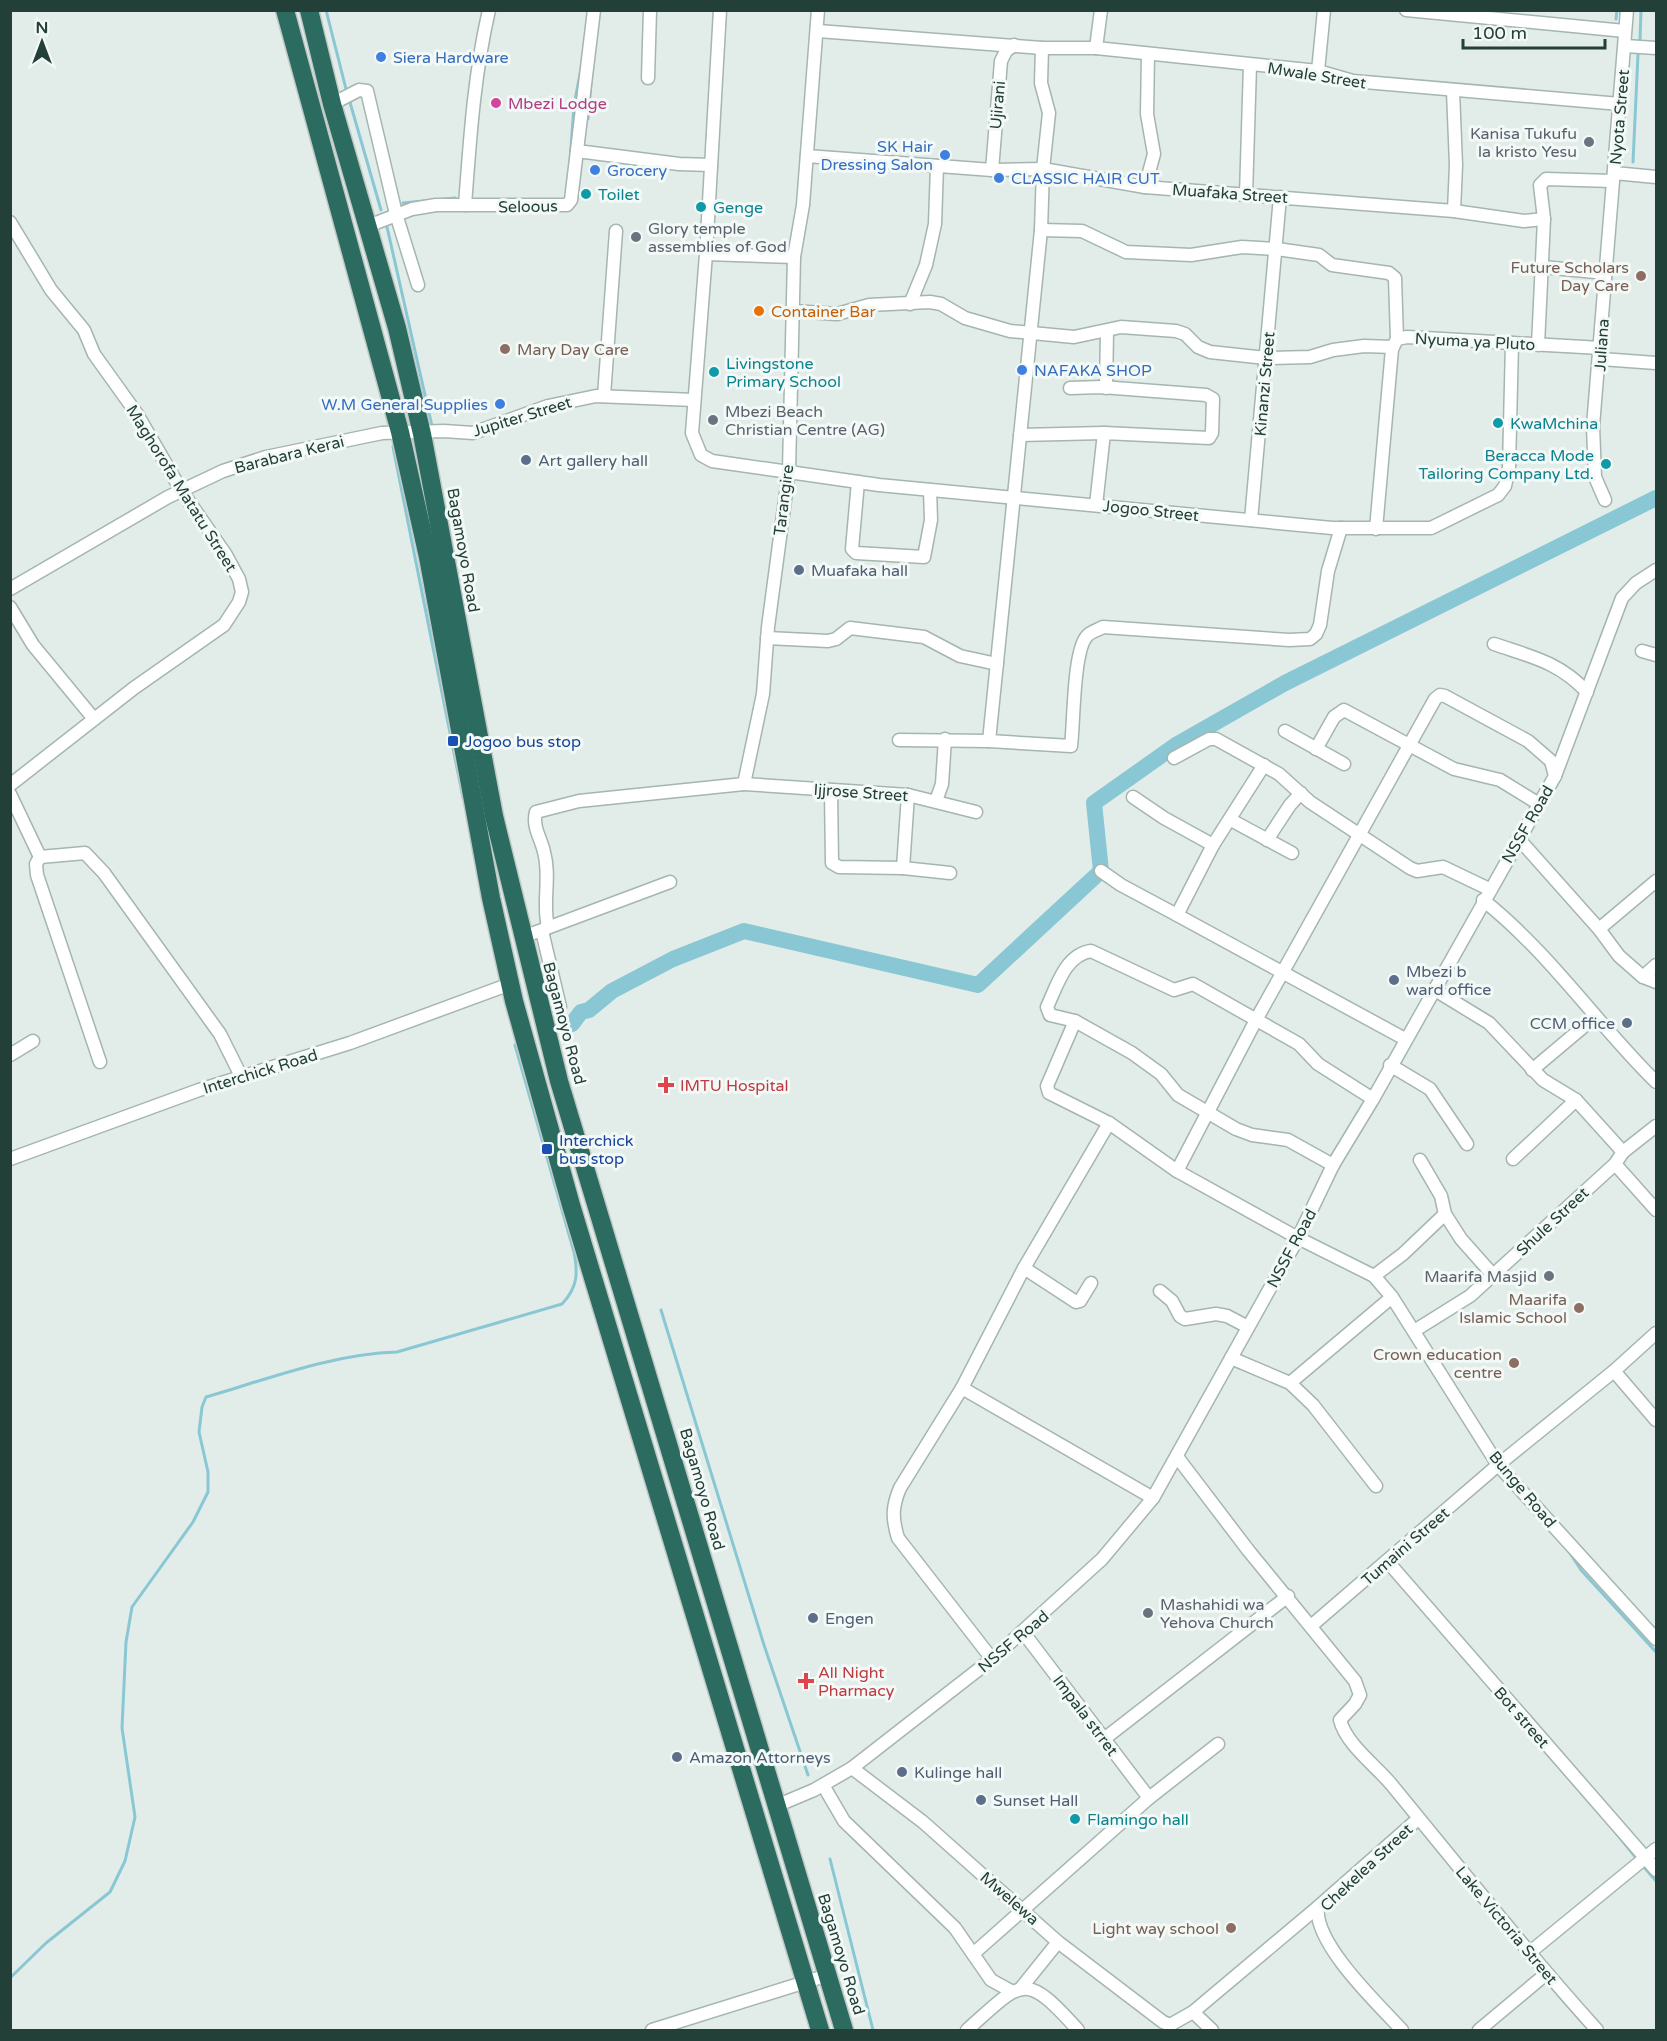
<svg xmlns="http://www.w3.org/2000/svg" width="1667" height="2041" font-family="'Varela Round',sans-serif">
	<style>
		.lines { fill: none; stroke-linecap: round; stroke-linejoin: round }
		.stream { stroke: #89c7d4; stroke-width: 3 }
		.river { stroke: #89c7d4; stroke-width: 16 }
		.street-casing { stroke: #a5b5b0; stroke-width: 15 }
		.highway-casing { stroke: #c1c9c7; stroke-width: 21 }
		.street { stroke: #fff; stroke-width: 12 }
		.highway { stroke: #2c6c60; stroke-width: 18 }
		.shop-dot { fill: #3f7fe0; stroke: #f3f9f6; stroke-width: 2 }
		.hotel-dot { fill: #d1479c; stroke: #f3f9f6; stroke-width: 2 }
		.worship-dot { fill: #6b7280; stroke: #f3f9f6; stroke-width: 2 }
		.culture-dot { fill: #0f9aa8; stroke: #f3f9f6; stroke-width: 2 }
		.education-dot { fill: #8d6e63; stroke: #f3f9f6; stroke-width: 2 }
		.food-dot { fill: #e8710a; stroke: #f3f9f6; stroke-width: 2 }
		.service-dot { fill: #5c6f8a; stroke: #f3f9f6; stroke-width: 2 }
		.transit-dot { fill: #1a4fb4; stroke: #f3f9f6; stroke-width: 2 }
		.health-dot { fill: #e0444e; stroke: #f3f9f6; stroke-width: 2 }
		.labels { text-anchor: middle; stroke-width: 6; stroke-linejoin: round; paint-order: stroke }
		.shop-label { font-size: 16px; fill: #366cbe; stroke: #f3f9f6; text-anchor: start }
		.street-label { font-size: 16px; fill: #223f38; stroke: #f3f9f6 }
		.hotel-label { font-size: 16px; fill: #b23c85; stroke: #f3f9f6; text-anchor: start }
		.worship-label { font-size: 16px; fill: #5b616d; stroke: #f3f9f6; text-anchor: start }
		.culture-label { font-size: 16px; fill: #0d838f; stroke: #f3f9f6; text-anchor: start }
		.education-label { font-size: 16px; fill: #785e54; stroke: #f3f9f6; text-anchor: end }
		.food-label { font-size: 16px; fill: #c56008; stroke: #f3f9f6; text-anchor: start }
		.service-label { font-size: 16px; fill: #4e5e75; stroke: #f3f9f6; text-anchor: start }
		.transit-label { font-size: 16px; fill: #164399; stroke: #f3f9f6; text-anchor: start }
		.health-label { font-size: 16px; fill: #be3a42; stroke: #f3f9f6; text-anchor: start }
	</style>
	<rect width="100%" height="100%" fill="#e2ede9"/>
	<g class="lines">
		<!-- stream -->
		<g class="stream">
			<path d="M326,10L347,93"/>
			<path d="M1616,19L1617,10"/>
			<path d="M1640,40L1641,10"/>
			<path d="M349,99L381,210"/>
			<path d="M588,119L592,70"/>
			<path d="M570,162L574,105L582,64"/>
			<path d="M1633,162L1638,54"/>
			<path d="M403,203L455,198"/>
			<path d="M387,227L432,426"/>
			<path d="M393,447L463,798"/>
			<path d="M661,1310L764,1645L808,1775"/>
			<path d="M1570,1553L1581,1570L1656,1652"/>
			<path d="M1500,1700L1591,1804"/>
			<path d="M1617,1834L1637,1859"/>
			<path d="M830,1859L873,2030"/>
			<path d="M1646,1865L1644,1867L1656,1881"/>
			<path d="M10,1978L46,1943L110,1892L125,1861L135,1817L122,1728L126,1642L132,1607L193,1522L208,1492V1472L199,1432L202,1407L206,1397C268,1379 332,1354 397,1352L562,1304C578,1287 578,1273 574,1252L515,1045"/>
		</g>
		<!-- river -->
		<path class="river" d="M572,1024L581,1012L589,1010L612,991L673,959L744,931L978,985L1101,871L1094,803L1176,745L1285,683L1656,498"/>
		<defs>
			<g id="street">
				<path d="M720,10L706,254L692,433L701,455L712,461L879,485L1332,528H1431L1498,495L1505,486L1509,467L1512,343"/>
				<path d="M1406,10L1625,31"/>
				<path d="M818,31L1042,48H1096L1318,71L1353,81L1620,104"/>
				<path d="M1625,46L1656,48"/>
				<path d="M1096,48L1101,10"/>
				<path d="M1318,71L1324,10"/>
				<path d="M648,78L650,10"/>
				<path d="M1453,91L1456,165L1454,211"/>
				<path d="M332,104L359,90L367,91L396,214L418,285"/>
				<path d="M577,151L679,164L711,165"/>
				<path d="M807,156L992,170L1043,169L1145,187L1454,211L1524,221L1544,219L1540,185L1546,179L1612,181"/>
				<path d="M992,170L1001,61L1006,51L1014,45"/>
				<path d="M1614,173L1656,177"/>
				<path d="M1145,187L1154,154L1147,114L1148,54"/>
				<path d="M1246,195L1250,65"/>
				<path d="M465,205C470,139 474,75 489,10"/>
				<path d="M10,222L51,290L84,330L94,354L137,414L181,490L226,555L239,579L242,592L239,602L224,625L134,688L10,785"/>
				<path d="M368,226L412,209L436,205H567L571,200L594,10"/>
				<path d="M1041,230L1082,231L1126,252L1191,255L1242,247L1277,249L1319,255L1332,265L1389,273L1395,278L1397,339"/>
				<path d="M706,254L794,257"/>
				<path d="M1543,267L1606,273"/>
				<path d="M910,304L926,265L935,224L937,166"/>
				<path d="M793,311L837,314L869,305L930,302L941,304L965,318L1010,331L1074,337L1121,327L1176,331L1185,334L1198,347L1210,352L1266,358L1310,357L1333,350L1364,346L1393,347"/>
				<path d="M1538,345L1544,219"/>
				<path d="M1601,359L1656,363"/>
				<path d="M1070,388L1102,387L1206,395L1213,399L1212,433L1209,438L1104,433L1096,505"/>
				<path d="M1106,388L1107,331"/>
				<path d="M604,396L616,231"/>
				<path d="M1020,435L1104,433"/>
				<path d="M858,482L852,549L856,553L924,557L931,520L930,490"/>
				<path d="M1605,500L1595,477L1593,426L1627,10"/>
				<path d="M1251,520L1280,197"/>
				<path d="M1376,529L1392,349L1397,339L1407,337L1601,348"/>
				<path d="M10,589L168,497L223,471L266,457L382,433L444,431L473,433L548,406L596,396L694,400"/>
				<path d="M10,607L33,645L94,719"/>
				<path d="M767,638L828,641L836,639L850,628L924,637L960,656L997,664"/>
				<path d="M1494,644C1532,657 1559,662 1587,692"/>
				<path d="M1642,651L1656,655"/>
				<path d="M1285,731L1344,764"/>
				<path d="M899,740L989,741L1071,746C1074,723 1073,651 1087,636C1090,632 1098,630 1103,627L1289,640L1310,639L1316,634L1320,625L1328,571L1341,528"/>
				<path d="M989,741L1041,230L1043,169L1049,113L1041,83L1042,48"/>
				<path d="M1316,749L1334,717L1344,710L1454,769L1500,780L1539,804"/>
				<path d="M1174,758L1209,739H1216L1279,774L1310,802L1410,868L1417,871L1443,867L1489,889"/>
				<path d="M1264,765L1213,845L1177,915L1405,1039"/>
				<path d="M744,784L908,795L976,812"/>
				<path d="M831,791L832,863L839,867L903,868L950,873"/>
				<path d="M10,794L40,857L85,853L104,873L220,1034L241,1076"/>
				<path d="M1133,797L1164,818L1213,845"/>
				<path d="M936,801L942,784L945,739"/>
				<path d="M1231,820L1292,853"/>
				<path d="M1518,838L1599,929L1619,956L1643,977L1656,982"/>
				<path d="M1267,840L1290,805L1301,793"/>
				<path d="M40,857L36,864L37,875L100,1062"/>
				<path d="M903,868L908,795"/>
				<path d="M1101,871L1121,885L1177,915"/>
				<path d="M1483,900C1549,952 1597,1024 1656,1082"/>
				<path d="M548,927C542,903 551,877 544,852C541,838 532,827 536,812L579,801L744,784L763,694L768,627L789,470L794,257L803,205L818,10"/>
				<path d="M1599,929L1656,881"/>
				<path d="M542,931L560,1007"/>
				<path d="M523,937L670,882"/>
				<path d="M1643,977L1656,965"/>
				<path d="M1435,990L1489,1023L1543,1080L1576,1100L1623,1152"/>
				<path d="M1075,1021L1047,1086L1049,1093L1109,1123L1177,1171L1298,1238L1374,1276L1392,1297L1498,1465L1656,1639"/>
				<path d="M10,1055L33,1041"/>
				<path d="M1390,1065L1430,1089L1467,1144"/>
				<path d="M1532,1070L1595,1017"/>
				<path d="M10,1159L199,1090L350,1043L510,984"/>
				<path d="M1513,1159L1576,1100"/>
				<path d="M1615,1164L1656,1210"/>
				<path d="M1333,1165L1288,1140L1252,1135L1236,1129L1178,1095L1161,1074L1132,1053L1075,1021L1050,1015L1047,1007C1057,986 1065,955 1091,951L1174,990L1193,984L1299,1044L1318,1064L1373,1099"/>
				<path d="M1177,1171L1256,1020L1435,699L1440,695L1445,696L1528,741L1551,761L1555,776"/>
				<path d="M1445,1214L1461,1239L1493,1275"/>
				<path d="M1024,1268L1076,1302L1080,1301L1091,1283"/>
				<path d="M1374,1276L1403,1254L1445,1214L1441,1196L1420,1160"/>
				<path d="M1160,1291L1172,1301L1180,1316L1185,1319L1216,1314L1227,1316L1248,1327"/>
				<path d="M1414,1331L1470,1296L1615,1164L1623,1152L1656,1126"/>
				<path d="M1231,1358L1290,1383L1313,1405L1376,1486"/>
				<path d="M1614,1371L1656,1420"/>
				<path d="M1290,1383L1392,1297"/>
				<path d="M962,1388L1153,1498"/>
				<path d="M1178,1458L1248,1550L1355,1681L1360,1695L1355,1704L1340,1720C1346,1744 1375,1765 1391,1784C1459,1867 1526,1951 1597,2030"/>
				<path d="M1388,1562L1656,1870"/>
				<path d="M1311,1626L1498,1465L1614,1371L1656,1333"/>
				<path d="M1023,1632L1149,1798"/>
				<path d="M992,1659L898,1538C892,1518 892,1507 900,1488L962,1388L1024,1268L1109,1123"/>
				<path d="M1104,1739L1288,1596"/>
				<path d="M852,1768L923,1822L1058,1942L1163,2022L1170,2025L1193,2012L1212,2030"/>
				<path d="M823,1785L844,1821L955,1928L991,1980L1011,1991"/>
				<path d="M776,1806L814,1790L852,1768L992,1659L1102,1559L1153,1498L1298,1238L1333,1165L1373,1099L1555,776L1622,598L1636,583L1656,570"/>
				<path d="M1529,1953L1656,1849"/>
				<path d="M973,1954L1149,1798L1218,1744"/>
				<path d="M1021,1988L1058,1942"/>
				<path d="M1193,2012L1318,1907"/>
				<path d="M652,2030L828,1975"/>
				<path d="M967,2030C1023,1980 1024,1970 1078,2030"/>
				<path d="M1402,2030C1379,2005 1313,1943 1318,1907L1418,1819"/>
				<path d="M1479,2030L1546,1974"/>
			</g>
			<g id="highway">
				<path d="M285,10L400,432L428,557L491,898L514,1001L571,1205L820,2030"/>
				<path d="M309,10L332,104L397,328L422,434L494,816L559,1081L844,2030"/>
			</g>
		</defs>
		<!-- street casing -->
		<use href="#street" class="street-casing"/>
		<!-- highway casing -->
		<use href="#highway" class="highway-casing"/>
		<!-- street -->
		<use href="#street" class="street"/>
		<!-- highway -->
		<use href="#highway" class="highway"/>
	</g>
	<!-- markers -->
	<g class="shop-dot">
		<circle cx="381" cy="57" r="6"/>
		<circle cx="945" cy="155" r="6"/>
		<circle cx="595" cy="170" r="6"/>
		<circle cx="999" cy="178" r="6"/>
		<circle cx="1022" cy="370" r="6"/>
		<circle cx="500" cy="404" r="6"/>
	</g>
	<circle class="hotel-dot" cx="496" cy="103" r="6"/>
	<g class="worship-dot">
		<circle cx="1589" cy="142" r="6"/>
		<circle cx="636" cy="237" r="6"/>
		<circle cx="713" cy="420" r="6"/>
		<circle cx="1549" cy="1276" r="6"/>
		<circle cx="1148" cy="1613" r="6"/>
	</g>
	<g class="culture-dot">
		<circle cx="586" cy="194" r="6"/>
		<circle cx="701" cy="207" r="6"/>
		<circle cx="714" cy="372" r="6"/>
		<circle cx="1498" cy="423" r="6"/>
		<circle cx="1606" cy="464" r="6"/>
		<circle cx="1075" cy="1819" r="6"/>
	</g>
	<g class="education-dot">
		<circle cx="1641" cy="276" r="6"/>
		<circle cx="505" cy="349" r="6"/>
		<circle cx="1579" cy="1308" r="6"/>
		<circle cx="1514" cy="1363" r="6"/>
		<circle cx="1231" cy="1928" r="6"/>
	</g>
	<circle class="food-dot" cx="759" cy="311" r="6"/>
	<g class="service-dot">
		<circle cx="526" cy="460" r="6"/>
		<circle cx="799" cy="570" r="6"/>
		<circle cx="1394" cy="980" r="6"/>
		<circle cx="1627" cy="1023" r="6"/>
		<circle cx="813" cy="1618" r="6"/>
		<circle cx="677" cy="1757" r="6"/>
		<circle cx="902" cy="1772" r="6"/>
		<circle cx="981" cy="1800" r="6"/>
	</g>
	<g class="transit-dot">
		<rect x="447" y="735" width="12" height="12" rx="3"/>
		<rect x="541" y="1143" width="12" height="12" rx="3"/>
	</g>
	<g class="health-dot">
		<path d="M663 1076h6v6h6v6h-6v6h-6v-6h-6v-6h6z"/>
		<path d="M803 1672h6v6h6v6h-6v6h-6v-6h-6v-6h6z"/>
	</g>
	<g class="labels">
		<!-- shop labels -->
		<g class="shop-label">
			<text x="393" y="63">Siera Hardware</text>
			<text x="933" y="152" text-anchor="end">SK Hair<tspan x="933" dy="18">Dressing Salon</tspan></text>
			<text x="607" y="176">Grocery</text>
			<text x="1011" y="184">CLASSIC HAIR CUT</text>
			<text x="1034" y="376">NAFAKA SHOP</text>
			<text x="488" y="410" text-anchor="end">W.M General Supplies</text>
		</g>
		<!-- street labels -->
		<g class="street-label">
			<text transform="translate(1317 75) rotate(9)" y="6">Mwale Street</text>
			<text transform="translate(997 105) rotate(-85)" y="6">Ujirani</text>
			<text transform="translate(1619 117) rotate(-85)" y="6">Nyota Street</text>
			<text transform="translate(1230 193) rotate(4)" y="6">Muafaka Street</text>
			<text transform="translate(528 206) rotate(-1)" y="6">Seloous</text>
			<text transform="translate(1475 341) rotate(3)" y="6">Nyuma ya Pluto</text>
			<text transform="translate(1601 345) rotate(-86)" y="6">Juliana</text>
			<text transform="translate(1264 384) rotate(-85)" y="6">Kinanzi Street</text>
			<text transform="translate(522 416) rotate(-17)" y="6">Jupiter Street</text>
			<text transform="translate(289 454) rotate(-14)" y="6">Barabara Kerai</text>
			<text transform="translate(182 488) rotate(58)" y="6">Maghorofa Matatu Street</text>
			<text transform="translate(783 500) rotate(-83)" y="6">Tarangire</text>
			<text transform="translate(1151 510) rotate(6)" y="6">Jogoo Street</text>
			<text transform="translate(464 550) rotate(80)" y="6">Bagamoyo Road</text>
			<text transform="translate(861 792) rotate(4)" y="6">Ijjrose Street</text>
			<text transform="translate(1527 824) rotate(-60)" y="6">NSSF Road</text>
			<text transform="translate(565 1023) rotate(75)" y="6">Bagamoyo Road</text>
			<text transform="translate(260 1071) rotate(-17)" y="6">Interchick Road</text>
			<text transform="translate(1552 1221) rotate(-43)" y="6">Shule Street</text>
			<text transform="translate(1291 1248) rotate(-62)" y="6">NSSF Road</text>
			<text transform="translate(703 1489) rotate(74)" y="6">Bagamoyo Road</text>
			<text transform="translate(1523 1489) rotate(50)" y="6">Bunge Road</text>
			<text transform="translate(1405 1546) rotate(-41)" y="6">Tumaini Street</text>
			<text transform="translate(1013 1641) rotate(-40)" y="6">NSSF Road</text>
			<text transform="translate(1086 1715) rotate(53)" y="6">Impala strret</text>
			<text transform="translate(1522 1717) rotate(49)" y="6">Bot street</text>
			<text transform="translate(1366 1867) rotate(-43)" y="6">Chekelea Street</text>
			<text transform="translate(1010 1898) rotate(41)" y="6">Mwelewa</text>
			<text transform="translate(1507 1925) rotate(50)" y="6">Lake Victoria Street</text>
			<text transform="translate(842 1954) rotate(73)" y="6">Bagamoyo Road</text>
		</g>
		<!-- hotel labels -->
		<g class="hotel-label">
			<text x="508" y="109">Mbezi Lodge</text>
		</g>
		<!-- worship labels -->
		<g class="worship-label">
			<text x="1577" y="139" text-anchor="end">Kanisa Tukufu<tspan x="1577" dy="18">la kristo Yesu</tspan></text>
			<text x="648" y="234">Glory temple<tspan x="648" dy="18">assemblies of God</tspan></text>
			<text x="725" y="417">Mbezi Beach<tspan x="725" dy="18">Christian Centre (AG)</tspan></text>
			<text x="1537" y="1282" text-anchor="end">Maarifa Masjid</text>
			<text x="1160" y="1610">Mashahidi wa<tspan x="1160" dy="18">Yehova Church</tspan></text>
		</g>
		<!-- culture labels -->
		<g class="culture-label">
			<text x="598" y="200">Toilet</text>
			<text x="713" y="213">Genge</text>
			<text x="726" y="369">Livingstone<tspan x="726" dy="18">Primary School</tspan></text>
			<text x="1510" y="429">KwaMchina</text>
			<text x="1594" y="461" text-anchor="end">Beracca Mode<tspan x="1594" dy="18">Tailoring Company Ltd.</tspan></text>
			<text x="1087" y="1825">Flamingo hall</text>
		</g>
		<!-- education labels -->
		<g class="education-label">
			<text x="1629" y="273">Future Scholars<tspan x="1629" dy="18">Day Care</tspan></text>
			<text x="517" y="355" text-anchor="start">Mary Day Care</text>
			<text x="1567" y="1305">Maarifa<tspan x="1567" dy="18">Islamic School</tspan></text>
			<text x="1502" y="1360">Crown education<tspan x="1502" dy="18">centre</tspan></text>
			<text x="1219" y="1934">Light way school</text>
		</g>
		<!-- food labels -->
		<g class="food-label">
			<text x="771" y="317">Container Bar</text>
		</g>
		<!-- service labels -->
		<g class="service-label">
			<text x="538" y="466">Art gallery hall</text>
			<text x="811" y="576">Muafaka hall</text>
			<text x="1406" y="977">Mbezi b<tspan x="1406" dy="18">ward office</tspan></text>
			<text x="1615" y="1029" text-anchor="end">CCM office</text>
			<text x="825" y="1624">Engen</text>
			<text x="689" y="1763">Amazon Attorneys</text>
			<text x="914" y="1778">Kulinge hall</text>
			<text x="993" y="1806">Sunset Hall</text>
		</g>
		<!-- transit labels -->
		<g class="transit-label">
			<text x="465" y="747">Jogoo bus stop</text>
			<text x="559" y="1146">Interchick<tspan x="559" dy="18">bus stop</tspan></text>
		</g>
		<!-- health labels -->
		<g class="health-label">
			<text x="680" y="1091">IMTU Hospital</text>
			<text x="818" y="1678">All Night<tspan x="818" dy="18">Pharmacy</tspan></text>
		</g>
	</g>
	<!-- border -->
	<rect width="1667" height="2041" fill="none" stroke="#223f38" stroke-width="24"/>
	<!-- north arrow -->
	<g transform="translate(42 42)" stroke="#f3f9f6" stroke-width="4.5" paint-order="stroke">
	<path d="M0-4.5L10 22L0 15L-10 22Z" fill="#223f38"/>
	<text y="-9" font-size="16" font-weight="bold" text-anchor="middle" fill="#223f38">N</text>
	</g>
	<!-- scale -->
	<path d="M1463 39v9h142v-9" fill="none" stroke="#223f38" stroke-width="3"/>
	<text x="1472" y="39" font-size="18" fill="#223f38" stroke="#f3f9f6" stroke-width="4.5" paint-order="stroke">100 m</text>
</svg>
